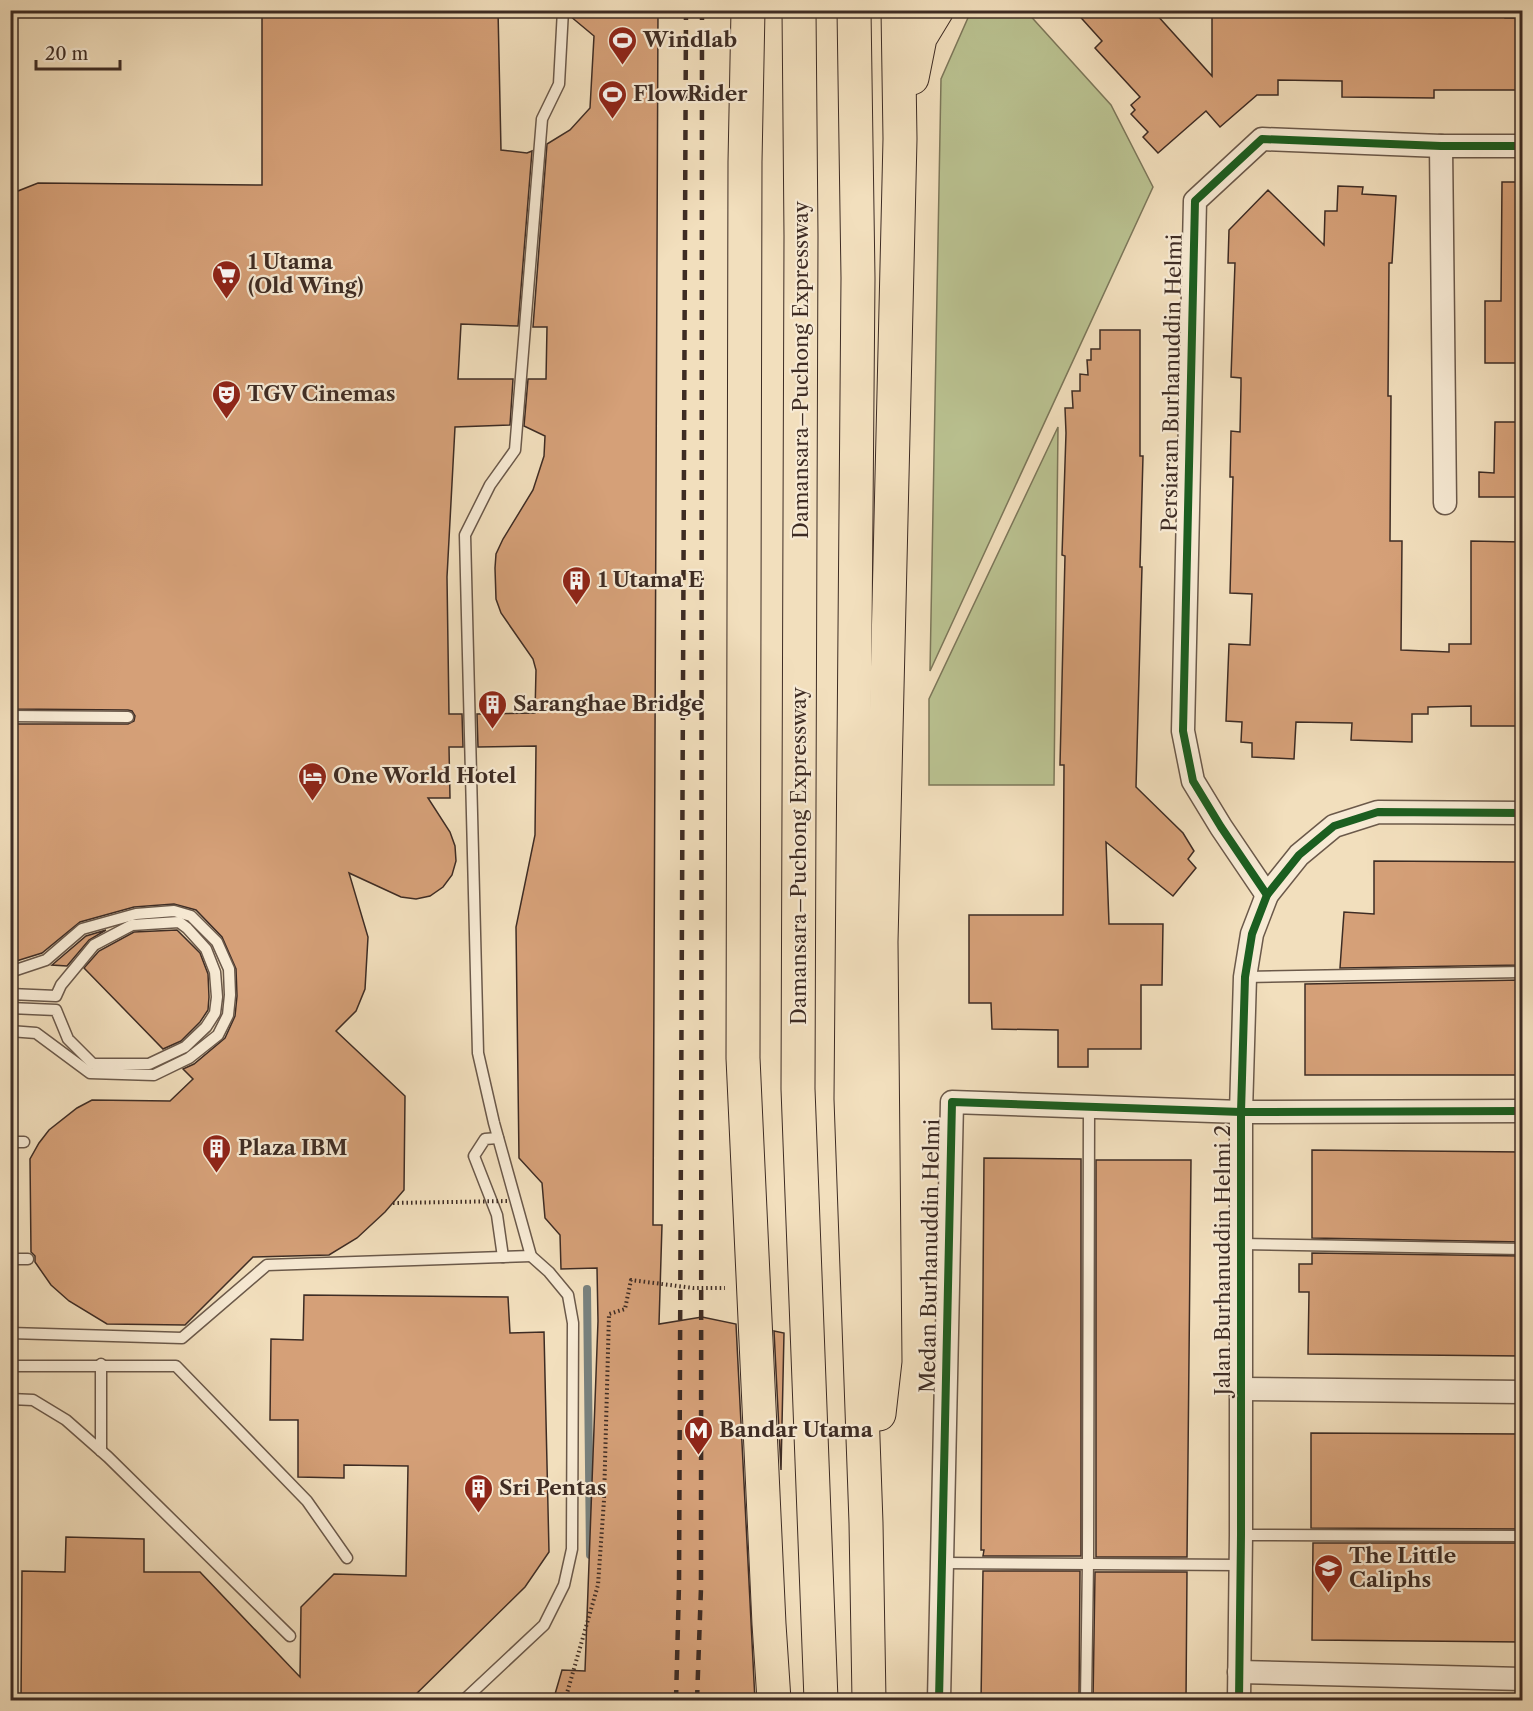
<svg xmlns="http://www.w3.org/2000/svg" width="1533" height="1711" font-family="'Libre Caslon Text',serif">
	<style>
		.grass { fill: #bac291; stroke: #7c775a; stroke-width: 1.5 }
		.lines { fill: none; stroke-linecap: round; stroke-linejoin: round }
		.stream { stroke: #78817e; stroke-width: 8 }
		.building { fill: #d5a078; stroke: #3e2c24; stroke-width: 1.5 }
		.service-casing { stroke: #6b594a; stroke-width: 13 }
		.minor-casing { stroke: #6b594a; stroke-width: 25 }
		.motorway-casing { stroke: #3e2c24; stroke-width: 35 }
		.path { stroke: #3e2c24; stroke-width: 4; stroke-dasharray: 1.5 3; stroke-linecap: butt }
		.service { stroke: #f7ead4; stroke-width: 10 }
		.minor { stroke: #f7ead4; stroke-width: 22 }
		.motorway { stroke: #f2dfbd; stroke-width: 33 }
		.rail { stroke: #3e2c24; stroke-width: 4.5; stroke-dasharray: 10 10; stroke-linecap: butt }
		.path-bridge { stroke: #3e2c24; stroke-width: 4; stroke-dasharray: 1.5 3; stroke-linecap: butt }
		.cycleway-casing { stroke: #f7ead4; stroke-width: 11 }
		.cycleway { stroke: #1b5e20; stroke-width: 8 }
		.labels { text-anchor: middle; stroke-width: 4.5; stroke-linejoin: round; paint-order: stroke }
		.poi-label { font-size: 21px; font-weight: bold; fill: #3e2c24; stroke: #f7ead4; text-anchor: start }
		.street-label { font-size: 21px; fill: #3e2c24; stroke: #f7ead4 }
	</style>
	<rect width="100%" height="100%" fill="#f2dfbd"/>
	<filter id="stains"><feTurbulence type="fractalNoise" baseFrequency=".00333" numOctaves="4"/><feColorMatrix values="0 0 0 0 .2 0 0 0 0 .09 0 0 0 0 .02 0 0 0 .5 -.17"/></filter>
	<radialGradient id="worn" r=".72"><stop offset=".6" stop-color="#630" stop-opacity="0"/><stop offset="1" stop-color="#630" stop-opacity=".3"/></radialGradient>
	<!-- grass -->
	<g class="grass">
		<path d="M971,11H1026L1111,105L1153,187L930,671L941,79Z"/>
		<path d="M1058,427L1054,785H929V699Z"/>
	</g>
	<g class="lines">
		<!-- stream -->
		<path class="stream" d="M587,1289L590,1555"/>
	</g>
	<!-- building -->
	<g class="building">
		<path d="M262,10H498L501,150L527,153L532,151L518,326L461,324L458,379H513L510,425L455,427L447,577L449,714H462L463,747H449L450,798H428L450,832L455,846L456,861L452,875L443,887L430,896L416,899L401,897L349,873L368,937L365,989L356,1011L336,1031L405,1096L404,1190L385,1212L357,1238L329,1255L253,1257L185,1325L107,1324L69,1301L51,1285L35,1262V1256L31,1252L30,1159L39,1143L49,1130L77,1108L92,1100L170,1101L193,1079L183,1069L194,1064L225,1038L235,1016L237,996L236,969L222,937L196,910L174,904L134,907L80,922L42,953L10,963V724H128L134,721L135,716L132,711L128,710L10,709V200L18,191L38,183L262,185Z"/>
		<path d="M570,10H658L653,1225H662L659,1324L702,1317L736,1324L755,1701H553L562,1670L585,1671L598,1321L597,1268L561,1269L560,1235L545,1218L542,1183L519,1158L516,927L535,835L536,746L478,747L477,714L535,713L536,670L533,659L501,613L496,599L495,568L496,554L503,539L533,490L544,456L545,436L524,426L528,379H546L547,327H533L547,144L570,130L590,108L594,36L570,16Z"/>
		<path d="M1074,10H1160L1156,14L1212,76V15L1266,16V10H1505V18H1522V90H1434V98L1342,97V81L1278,80V95H1257L1220,127L1206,111L1158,153L1143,137L1148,132L1131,114L1135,110L1131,105L1140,97L1095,48L1102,41Z"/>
		<path d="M1502,182H1522V363H1485V301H1501Z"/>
		<path d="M1338,186L1363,187L1362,194L1396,196L1392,263H1389L1388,396H1391L1390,541H1402L1401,650L1449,652V644H1471V541L1522,542V726H1471V706L1428,707V714H1412V742L1351,740L1352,723L1296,722L1294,759L1252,757V743L1241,742L1242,722L1226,721L1229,644L1250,645L1252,594L1230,593L1233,477H1230L1231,431L1240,432L1241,385V378L1231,377L1235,263H1228L1229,230L1268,190L1324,245L1325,211H1337Z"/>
		<path d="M1100,330H1140V456H1143L1140,567H1142L1136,787L1183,833L1194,851L1188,859L1196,868L1173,896L1106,842L1109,924H1163L1162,985H1141V1049H1088V1067H1058V1030L992,1029L991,1003H969V915H1063L1064,765H1060L1065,556L1062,555L1066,433L1065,408H1073L1072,391H1080V374L1088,375L1087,360H1091V349H1100Z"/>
		<path d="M1495,422H1522V497H1479V472L1494,473Z"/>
		<path d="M1374,861L1522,862V965L1340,968L1344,912L1374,914Z"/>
		<path d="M106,930L89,940L67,966L52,965L86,936Z"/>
		<path d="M177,930L200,953L208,974L209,997L208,1010L200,1022L181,1041L163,1049L84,968L99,951L134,932Z"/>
		<path d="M1522,980V1075H1305V984Z"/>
		<path d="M1312,1150L1522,1152V1242L1312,1238Z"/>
		<path d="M984,1158L1081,1159V1556H983L984,1550H981Z"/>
		<path d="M1096,1160H1191L1187,1557H1096Z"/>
		<path d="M1312,1253L1522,1256V1356L1308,1354L1309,1292H1299V1264H1312Z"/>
		<path d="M304,1295L508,1297L510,1333L544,1332L549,1552L525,1587L409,1701H21L22,1571L65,1572L66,1537L144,1539V1572H200L300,1677L301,1607L334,1574L406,1576L408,1466L344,1465V1478L298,1477V1420H270L271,1339L303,1340Z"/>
		<path d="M774,1331L784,1333L781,1470Z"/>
		<path d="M1311,1433L1522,1434V1529L1311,1528Z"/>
		<path d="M1313,1543H1522V1642L1312,1640Z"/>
		<path d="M983,1571H1080L1079,1701H981Z"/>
		<path d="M1095,1572H1187L1186,1701H1093Z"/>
	</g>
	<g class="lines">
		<defs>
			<g id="service">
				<path d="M10,716L128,717"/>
				<path d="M10,972L46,960L82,929L136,914L174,911L191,916L217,942L229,969L230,995L228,1015L218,1035L189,1058L154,1075L90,1073L36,1033L10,1031"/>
				<path d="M1245,977L1522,972"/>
				<path d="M10,994L56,996L61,985L94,945L132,925L179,922L187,928L206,949L215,972L217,997L215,1013L206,1027L185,1047L149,1064H93L68,1039L56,1010L10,1008"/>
				<path d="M498,1138L485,1139L474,1156L497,1215L503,1257"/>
				<path d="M10,1142H24"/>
				<path d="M1241,1244L1522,1249"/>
				<path d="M10,1259H28"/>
				<path d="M10,1333L182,1338L267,1265L531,1256"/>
				<path d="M10,1366H176L307,1501L347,1558"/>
				<path d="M10,1399L33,1400L66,1420L108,1457L290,1636"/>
				<path d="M101,1451V1364"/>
				<path d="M1241,1535L1522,1536"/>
				<path d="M942,1563L1239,1565"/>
				<path d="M464,1700L544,1625L564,1585L572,1549L573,1323L568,1295L549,1272L531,1256L494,1123L478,1053L465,535L490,485L515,450L542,119L559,84L563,10"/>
				<path d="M1086,1700L1088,1562L1089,1106"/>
			</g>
			<g id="minor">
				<path d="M1441,146L1445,503"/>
				<path d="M1267,895L1221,827L1193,781L1183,731L1195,201L1262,139L1441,146H1522"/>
				<path d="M1240,1389L1522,1392"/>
				<path d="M1239,1672L1522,1679"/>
				<path d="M939,1700L952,1102L1241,1112L1522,1111"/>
				<path d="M1239,1700L1241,1535V1112L1245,977L1252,934L1267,895L1299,855L1334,826L1378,812L1522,813"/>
			</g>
			<g id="motorway">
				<path d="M748,10L745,162L743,1058L769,1624L774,1700"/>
				<path d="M799,10L801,236L798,1089L821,1700"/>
				<path d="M854,10L858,278L851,1099L866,1523L869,1700"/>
				<path d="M912,78L920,38L937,10"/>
				<path d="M879,1414L885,1361L881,942L900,139L898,10"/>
			</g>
		</defs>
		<!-- service casing -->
		<use href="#service" class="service-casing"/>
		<!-- minor casing -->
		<use href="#minor" class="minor-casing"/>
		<!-- motorway casing -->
		<use href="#motorway" class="motorway-casing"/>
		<!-- path -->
		<path class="path" d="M565,1700L598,1585L604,1500L609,1314L625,1309L631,1280L693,1288H725"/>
		<!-- service -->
		<use href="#service" class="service"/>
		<!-- minor -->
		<use href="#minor" class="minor"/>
		<!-- motorway -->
		<use href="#motorway" class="motorway"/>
		<!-- rail -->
		<g class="rail">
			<path d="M676,1700L679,1585L686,10"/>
			<path d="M697,1700L701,1588L702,10"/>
		</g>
		<!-- path-bridge -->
		<path class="path-bridge" d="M393,1203L509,1201"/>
		<defs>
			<g id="cycleway">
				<path d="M1267,895L1221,827L1193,781L1183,731L1195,201L1262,139L1441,146H1522"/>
				<path d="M939,1700L952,1102L1241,1112L1522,1111"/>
				<path d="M1239,1700L1241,1535V1112L1245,977L1252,934L1267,895L1299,855L1334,826L1378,812L1522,813"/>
			</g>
		</defs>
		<!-- cycleway casing -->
		<use href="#cycleway" class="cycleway-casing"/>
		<!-- cycleway -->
		<use href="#cycleway" class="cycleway"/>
	</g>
	<!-- icons -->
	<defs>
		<symbol id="stadium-pin" viewBox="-11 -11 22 30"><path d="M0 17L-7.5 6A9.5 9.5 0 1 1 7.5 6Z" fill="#8f2418" stroke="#f7ead4"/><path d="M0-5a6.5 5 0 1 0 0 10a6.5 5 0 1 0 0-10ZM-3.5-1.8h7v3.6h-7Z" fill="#fff"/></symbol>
		<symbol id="supermarket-pin" viewBox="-11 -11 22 30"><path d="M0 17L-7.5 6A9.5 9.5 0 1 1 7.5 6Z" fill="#8f2418" stroke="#f7ead4"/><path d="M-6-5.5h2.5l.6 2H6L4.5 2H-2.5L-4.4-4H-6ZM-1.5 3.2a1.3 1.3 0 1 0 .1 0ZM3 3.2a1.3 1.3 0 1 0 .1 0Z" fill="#fff"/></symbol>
		<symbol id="theatre-pin" viewBox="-11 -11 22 30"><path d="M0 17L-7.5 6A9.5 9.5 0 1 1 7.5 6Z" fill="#8f2418" stroke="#f7ead4"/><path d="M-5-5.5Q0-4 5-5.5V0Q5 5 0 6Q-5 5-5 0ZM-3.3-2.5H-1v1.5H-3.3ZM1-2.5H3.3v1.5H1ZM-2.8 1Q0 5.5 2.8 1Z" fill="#fff"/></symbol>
		<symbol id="building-pin" viewBox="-11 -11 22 30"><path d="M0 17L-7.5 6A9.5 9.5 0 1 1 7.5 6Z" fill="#8f2418" stroke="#f7ead4"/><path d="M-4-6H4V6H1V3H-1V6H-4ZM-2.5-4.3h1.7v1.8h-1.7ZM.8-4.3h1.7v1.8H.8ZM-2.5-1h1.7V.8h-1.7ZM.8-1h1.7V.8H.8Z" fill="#fff"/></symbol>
		<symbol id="hotel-pin" viewBox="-11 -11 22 30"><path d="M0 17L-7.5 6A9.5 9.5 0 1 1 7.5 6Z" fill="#8f2418" stroke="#f7ead4"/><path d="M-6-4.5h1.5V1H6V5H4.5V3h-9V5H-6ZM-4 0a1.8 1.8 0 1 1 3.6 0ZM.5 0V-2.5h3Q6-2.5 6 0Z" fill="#fff"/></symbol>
		<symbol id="metro-pin" viewBox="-11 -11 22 30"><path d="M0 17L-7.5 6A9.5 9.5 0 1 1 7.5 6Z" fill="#8f2418" stroke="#f7ead4"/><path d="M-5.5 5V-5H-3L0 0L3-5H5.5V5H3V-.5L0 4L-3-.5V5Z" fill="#fff"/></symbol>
		<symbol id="school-pin" viewBox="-11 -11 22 30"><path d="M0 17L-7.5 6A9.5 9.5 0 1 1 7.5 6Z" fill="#8f2418" stroke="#f7ead4"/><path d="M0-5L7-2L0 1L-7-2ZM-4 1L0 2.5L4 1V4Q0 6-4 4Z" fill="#fff"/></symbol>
	</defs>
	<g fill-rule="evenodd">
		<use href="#stadium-pin" x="606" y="24" width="33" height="45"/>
		<use href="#stadium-pin" x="596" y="78" width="33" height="45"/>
		<use href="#supermarket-pin" x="210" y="258" width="33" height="45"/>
		<use href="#theatre-pin" x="210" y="378" width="33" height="45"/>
		<use href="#building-pin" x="560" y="564" width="33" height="45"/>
		<use href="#building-pin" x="476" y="688" width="33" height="45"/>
		<use href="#hotel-pin" x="296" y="760" width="33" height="45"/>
		<use href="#building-pin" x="200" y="1132" width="33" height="45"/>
		<use href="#metro-pin" x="682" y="1414" width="33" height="45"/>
		<use href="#building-pin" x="462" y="1472" width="33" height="45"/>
		<use href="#school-pin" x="1312" y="1552" width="33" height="45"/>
	</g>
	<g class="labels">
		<!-- poi labels -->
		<g class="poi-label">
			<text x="643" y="47">Windlab</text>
			<text x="633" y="101">FlowRider</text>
			<text x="248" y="269">1 Utama<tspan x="248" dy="24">(Old Wing)</tspan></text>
			<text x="247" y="401">TGV Cinemas</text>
			<text x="598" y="587">1 Utama E</text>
			<text x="513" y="711">Saranghae Bridge</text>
			<text x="333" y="783">One World Hotel</text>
			<text x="238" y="1155">Plaza IBM</text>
			<text x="719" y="1437">Bandar Utama</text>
			<text x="499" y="1495">Sri Pentas</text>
			<text x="1349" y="1563">The Little<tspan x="1349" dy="24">Caliphs</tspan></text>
		</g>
		<!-- street labels -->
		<g class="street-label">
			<text transform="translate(801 370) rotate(-90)" y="7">Damansara–Puchong Expressway</text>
			<text transform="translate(1172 383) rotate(-89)" y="7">Persiaran Burhanuddin Helmi</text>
			<text transform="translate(799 856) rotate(-90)" y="7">Damansara–Puchong Expressway</text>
			<text transform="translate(930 1256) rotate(-89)" y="7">Medan Burhanuddin Helmi</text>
			<text transform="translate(1223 1260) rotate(-90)" y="7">Jalan Burhanuddin Helmi 2</text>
		</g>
	</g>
	<!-- margin -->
	<rect width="1533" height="1711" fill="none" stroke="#f2dfbd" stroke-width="36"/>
	<rect x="12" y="12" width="1509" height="1687" fill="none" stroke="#3e2c24" stroke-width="3"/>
	<rect x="18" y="18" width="1497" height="1675" fill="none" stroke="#3e2c24" stroke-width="1.5"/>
	<!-- scale -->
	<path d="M36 60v9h84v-9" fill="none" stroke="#3e2c24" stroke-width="3"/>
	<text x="45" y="60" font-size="18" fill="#3e2c24" stroke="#f7ead4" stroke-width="4.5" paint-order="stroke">20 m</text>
	<rect width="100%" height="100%" filter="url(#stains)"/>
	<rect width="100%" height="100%" fill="url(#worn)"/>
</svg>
